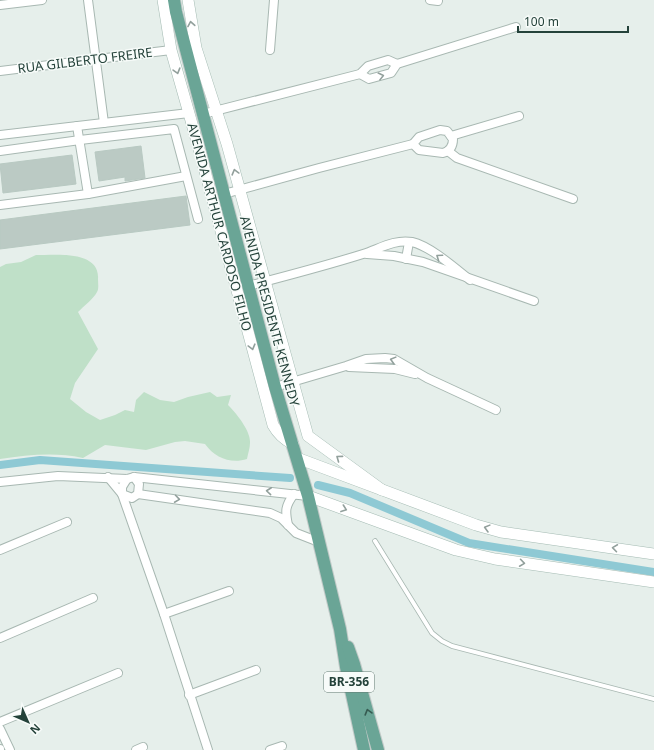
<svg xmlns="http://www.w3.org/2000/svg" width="654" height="750" font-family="'Noto Sans',sans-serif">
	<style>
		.green { fill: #bfe0c8 }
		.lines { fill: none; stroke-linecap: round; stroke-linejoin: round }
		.canal { stroke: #8ec9d4; stroke-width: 8 }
		.building { fill: #bbcac4; stroke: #b8c9c2 }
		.lane-casing { stroke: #a8b8b2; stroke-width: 5.5 }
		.street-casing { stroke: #a8b8b2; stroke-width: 10 }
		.secondary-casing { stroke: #a4bbb3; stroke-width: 12 }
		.primary-casing { stroke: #c2cac8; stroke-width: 14 }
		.lane { stroke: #fff; stroke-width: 4 }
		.street { stroke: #fff; stroke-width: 8 }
		.secondary { stroke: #fff; stroke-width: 11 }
		.primary { stroke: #6aa596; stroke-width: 12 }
		.oneway { stroke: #92a09c }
		.oneway2 { stroke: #365b51 }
		.labels { text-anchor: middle; stroke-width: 3; stroke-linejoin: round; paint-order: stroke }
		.shield { fill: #f7fbf9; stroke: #637a73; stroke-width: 1 }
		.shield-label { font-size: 12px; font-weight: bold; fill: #24423a }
		.street-label { font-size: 13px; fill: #24423a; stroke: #f7fbf9 }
	</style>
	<rect width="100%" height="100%" fill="#e6efeb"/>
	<!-- green -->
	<path class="green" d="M36,255C56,255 100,250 98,279C98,283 99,289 97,292C94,298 83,307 78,312L98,349L75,383L70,399L86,412L100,420L115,415L125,410L134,412L136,400L144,392L160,400L174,402L188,397L210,392L217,397L231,395L228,405C236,413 251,431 250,443C250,448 248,453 247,459C231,464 215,458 205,444L185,441L175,442L146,450L105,445L83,458C54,452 29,455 0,459V267L6,264L21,262Z"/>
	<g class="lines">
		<!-- canal -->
		<g class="canal">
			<path d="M0,465L40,460L290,478"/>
			<path d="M318,485L350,493L469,543L654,572"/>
		</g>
	</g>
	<!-- building -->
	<g class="building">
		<path d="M141,146L145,178L125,181V177L99,181L95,152Z"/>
		<path d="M72,155L76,184L3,193L0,164Z"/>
		<path d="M186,196L190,225L0,249V220Z"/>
	</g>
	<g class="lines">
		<defs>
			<path id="lane" d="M375,541L432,633L442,641L452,646L654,699"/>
			<g id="street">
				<path d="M88,0L104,123"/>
				<path d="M430,0L438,1"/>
				<path d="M0,5L42,0"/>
				<path d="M270,50L274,0"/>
				<path d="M0,71L171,50"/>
				<path d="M360,74L369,79L391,73L397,64L516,27"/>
				<path d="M203,114L360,74L368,66L388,60L397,64"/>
				<path d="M77,126L88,194"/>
				<path d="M440,130L447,131L453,139C453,146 450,151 443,153L419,150L413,144L419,137Z"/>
				<path d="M0,135L189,113"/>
				<path d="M451,136L519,116"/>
				<path d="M0,151L80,140L174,129L198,219"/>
				<path d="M448,151L457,158L573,199"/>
				<path d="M224,194L319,168L413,144"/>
				<path d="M0,205L88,194L186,176"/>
				<path d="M367,254L394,256L423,262L534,301"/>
				<path d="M406,259L409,242"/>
				<path d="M248,286C286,276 325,266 363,254C379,249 394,239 412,242C430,246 455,268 470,280"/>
				<path d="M349,367L395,369L415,374"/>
				<path d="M275,387L346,366L366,359L385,358L394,359L427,378L496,410"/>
				<path d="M108,477L122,494L132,498L138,494L139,484L134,477"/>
				<path d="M127,479L122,487V494L164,614L208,750"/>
				<path d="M0,482L58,476L127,479L134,477L308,496"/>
				<path d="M138,494L270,513L281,518L296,533L319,542"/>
				<path d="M288,525C285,511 285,506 294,494"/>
				<path d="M0,550L67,522"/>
				<path d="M164,614L229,591"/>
				<path d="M0,638L93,598"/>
				<path d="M189,695L256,670"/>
				<path d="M0,722L118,673"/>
				<path d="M0,729L10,750"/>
				<path d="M0,749V750"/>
				<path d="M136,750L143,747"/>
				<path d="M270,750L282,746"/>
			</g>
			<g id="secondary">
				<path d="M163,0L171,50L198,145L273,425C278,434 283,439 293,444"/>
				<path d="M188,0L196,48L227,144L308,436L382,490"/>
				<path d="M297,458L476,525L501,532L654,554"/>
				<path d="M308,496L456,550L495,559L654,582"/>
			</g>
			<g id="primary">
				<path d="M174,0L176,12L275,387L308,496L340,629L346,667L364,750"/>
				<path d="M348,647L354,664L378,750"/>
			</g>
		</defs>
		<!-- lane casing -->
		<use href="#lane" class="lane-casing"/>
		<!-- street casing -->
		<use href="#street" class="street-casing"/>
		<!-- secondary casing -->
		<use href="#secondary" class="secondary-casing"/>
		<!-- primary casing -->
		<use href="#primary" class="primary-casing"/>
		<!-- lane -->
		<use href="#lane" class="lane"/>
		<!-- street -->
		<use href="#street" class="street"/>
		<!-- secondary -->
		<use href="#secondary" class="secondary"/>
		<!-- primary -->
		<use href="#primary" class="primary"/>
	</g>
	<!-- one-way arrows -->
	<defs><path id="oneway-chevron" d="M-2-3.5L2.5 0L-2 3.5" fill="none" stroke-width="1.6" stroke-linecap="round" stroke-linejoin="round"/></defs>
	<g class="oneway">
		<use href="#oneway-chevron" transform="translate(191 24) rotate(-100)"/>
		<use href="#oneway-chevron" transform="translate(177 71) rotate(74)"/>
		<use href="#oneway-chevron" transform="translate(381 76) rotate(-14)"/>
		<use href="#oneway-chevron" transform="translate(235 172) rotate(-105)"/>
		<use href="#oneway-chevron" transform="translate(439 257) rotate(-145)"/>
		<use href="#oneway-chevron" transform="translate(252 347) rotate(75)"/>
		<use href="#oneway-chevron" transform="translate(393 360) rotate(-165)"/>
		<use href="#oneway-chevron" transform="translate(339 458) rotate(-144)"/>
		<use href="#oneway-chevron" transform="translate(269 491) rotate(-174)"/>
		<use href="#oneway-chevron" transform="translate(177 499) rotate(8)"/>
		<use href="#oneway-chevron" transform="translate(344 509) rotate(20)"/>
		<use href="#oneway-chevron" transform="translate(487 528) rotate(-165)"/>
		<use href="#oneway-chevron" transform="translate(615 548) rotate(-172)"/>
		<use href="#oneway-chevron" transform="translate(522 563) rotate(8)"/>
	</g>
	<use class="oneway2" href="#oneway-chevron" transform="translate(368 712) rotate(-106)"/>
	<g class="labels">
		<!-- shield labels -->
		<rect class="shield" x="324" y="672" width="50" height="20" rx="3"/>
		<g class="shield-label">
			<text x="349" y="686">BR-356</text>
		</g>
		<!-- street labels -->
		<g class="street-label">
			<text transform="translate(85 60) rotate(-7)" y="5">RUA GILBERTO FREIRE</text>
			<text transform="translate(220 227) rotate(75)" y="5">AVENIDA ARTHUR CARDOSO FILHO</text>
			<text transform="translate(270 311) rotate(75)" y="5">AVENIDA PRESIDENTE KENNEDY</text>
		</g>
	</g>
	<!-- north arrow -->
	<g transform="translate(28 722) rotate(135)" stroke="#f7fbf9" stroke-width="3" paint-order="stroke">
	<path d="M0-3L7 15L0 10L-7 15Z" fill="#24423a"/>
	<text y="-6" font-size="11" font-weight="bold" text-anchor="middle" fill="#24423a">N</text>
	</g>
	<!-- scale -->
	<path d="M518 26v6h110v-6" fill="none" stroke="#24423a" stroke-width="2"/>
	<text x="524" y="26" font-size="12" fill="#24423a" stroke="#f7fbf9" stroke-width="3" paint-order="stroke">100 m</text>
</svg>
